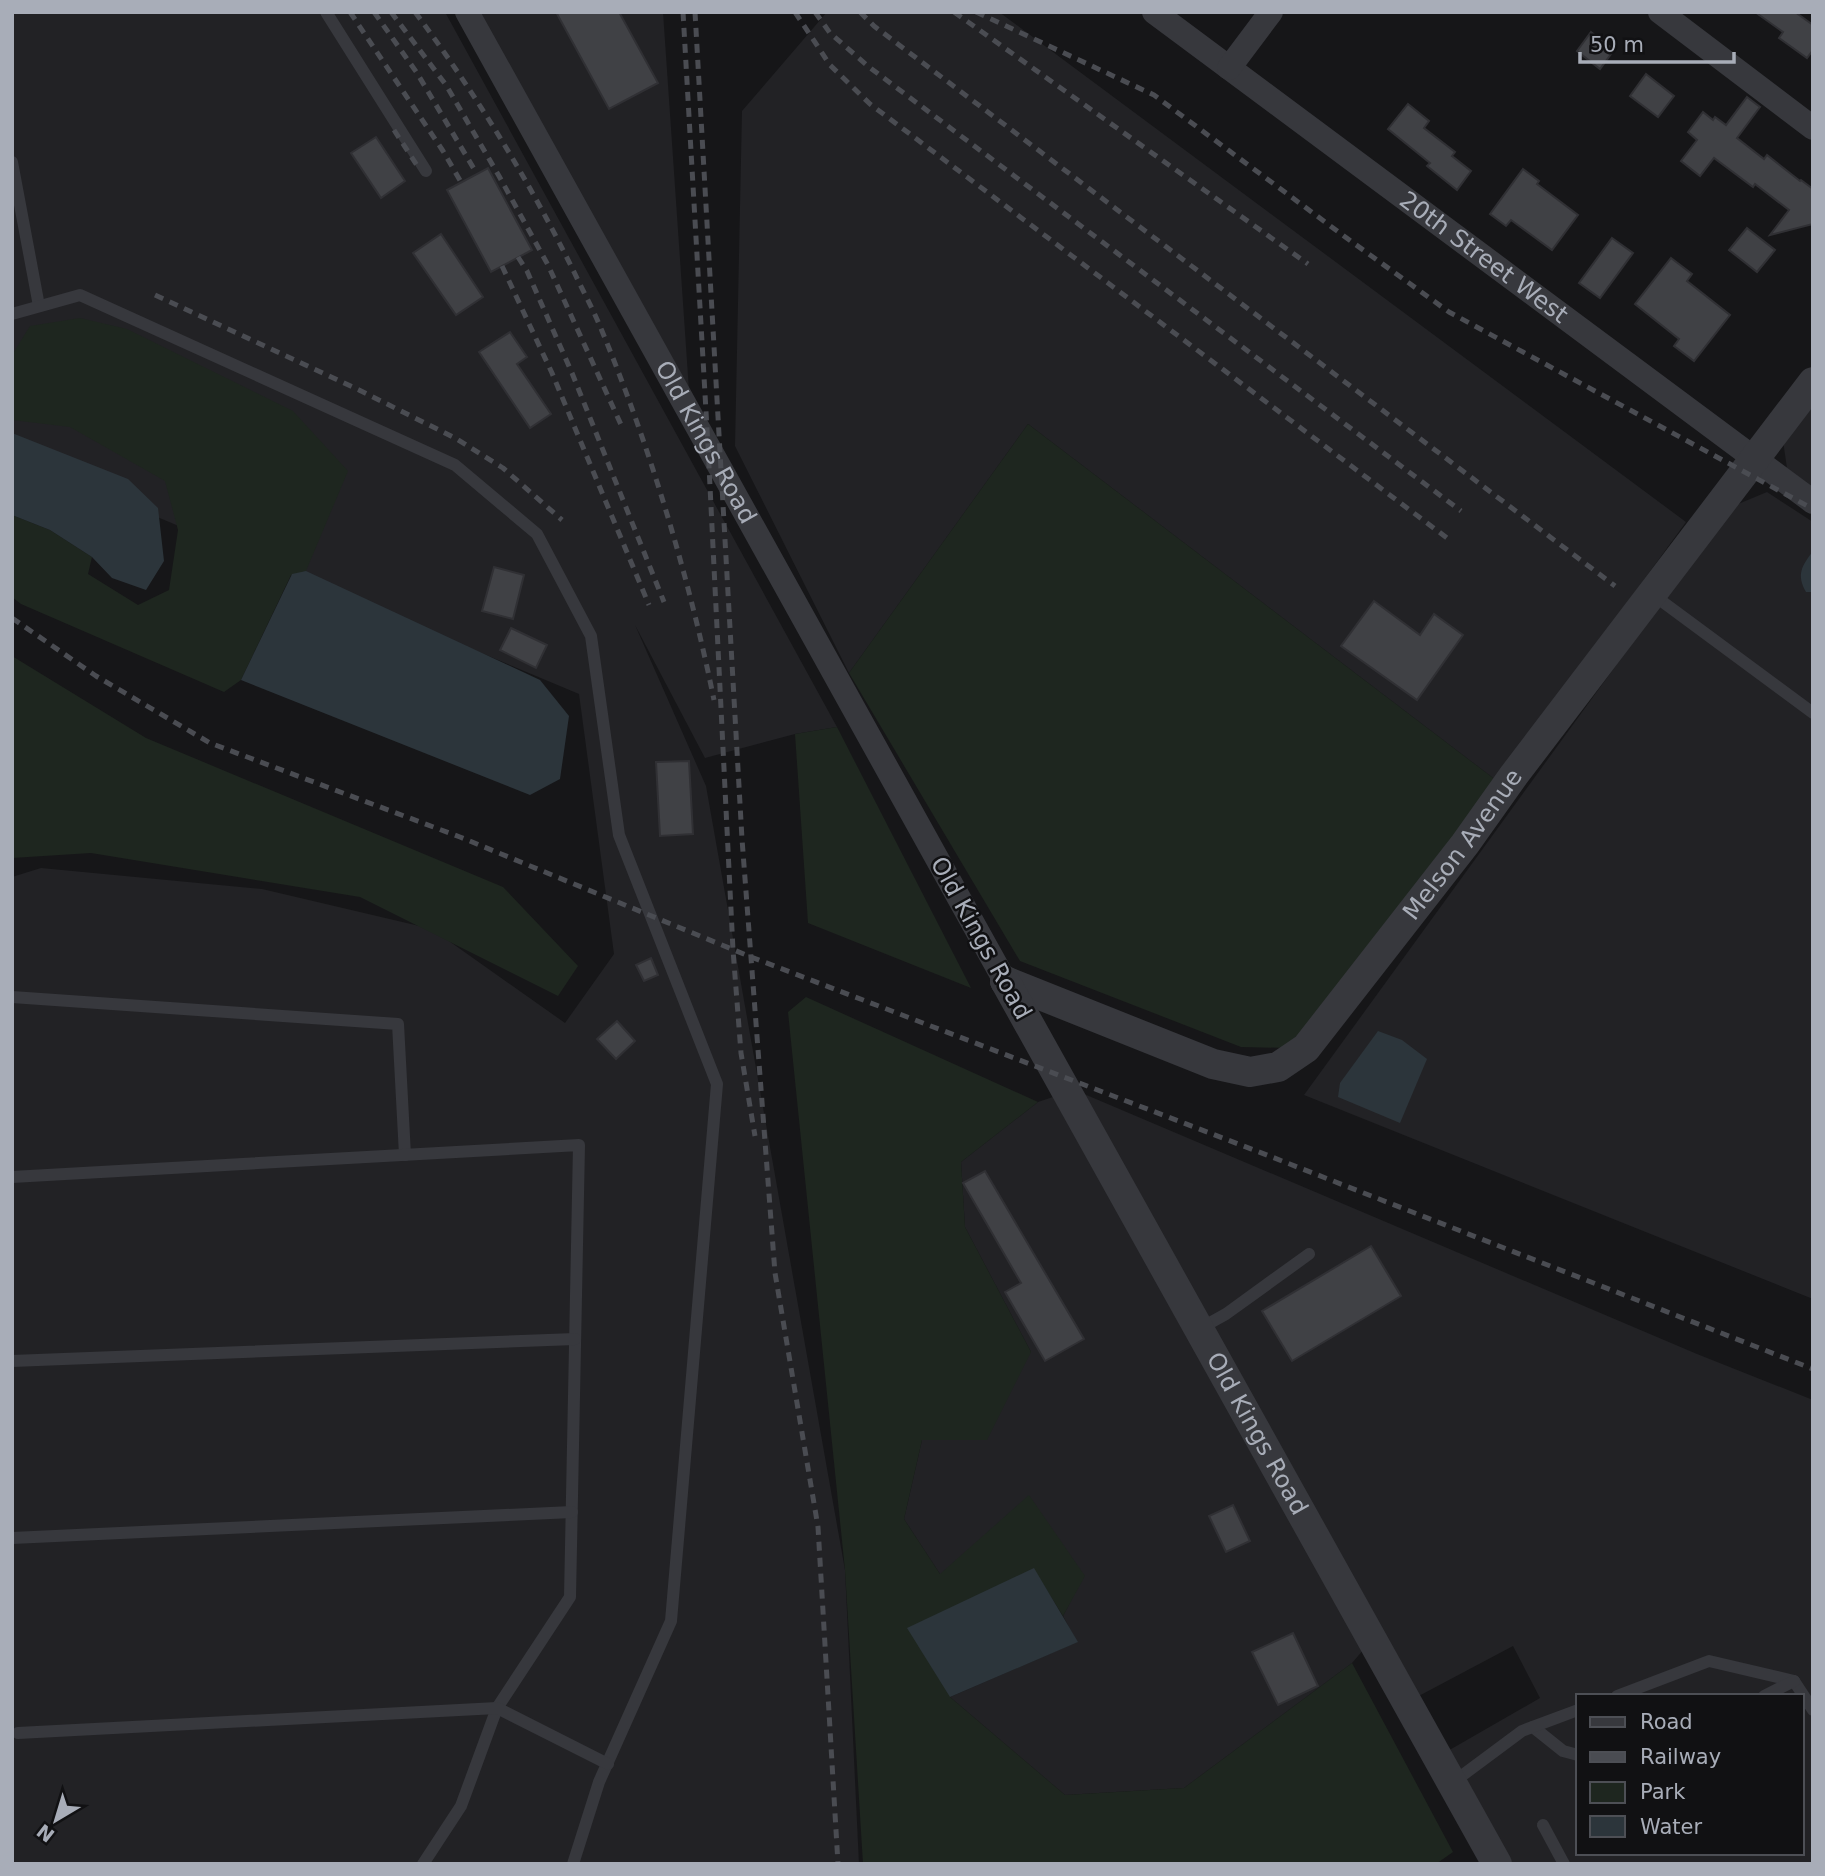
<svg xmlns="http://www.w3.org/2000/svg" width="1825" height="1876" font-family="'DejaVu Sans',sans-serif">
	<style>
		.built { fill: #222225; fill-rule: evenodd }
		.green { fill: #1e261f }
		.water { fill: #2c353b }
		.building { fill: #404145; stroke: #303034; stroke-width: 2 }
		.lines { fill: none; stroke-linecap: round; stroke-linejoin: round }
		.service { stroke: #37383d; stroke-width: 12 }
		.minor { stroke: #37383d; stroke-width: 24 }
		.tertiary { stroke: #37383d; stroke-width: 30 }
		.rail { stroke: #4a4c52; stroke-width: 5; stroke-dasharray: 9 7; stroke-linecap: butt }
		.labels { text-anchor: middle; stroke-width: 5; stroke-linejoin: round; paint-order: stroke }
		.street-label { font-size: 24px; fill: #a8adb8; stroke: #111113 }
	</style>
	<rect width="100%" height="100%" fill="#161618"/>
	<!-- built -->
	<g class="built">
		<path d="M12,12H445L837,727L795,734L705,758L635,625L706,786L845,1570L859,1864H12V877L41,868L262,889L432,929L565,1023L614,954L579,694L12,456Z"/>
		<path d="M478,12H663L689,390Z"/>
		<path d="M827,12H999L1686,522L1497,781L1028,424L849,673L735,446L742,111Z"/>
		<path d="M1813,401V488L1787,468L1783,441Z"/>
		<path d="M1767,492L1813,522V1299L1304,1095L1731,507Z"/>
		<path d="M1077,1091L1697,1354L1813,1400V1864H1508L1446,1752L1540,1698L1513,1646L1415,1698ZM1578,1696H1802V1853H1578Z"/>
		<path d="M1053,1097L1364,1649L1352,1663L1184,1788L1065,1795L950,1697L1077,1642L1063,1616L1084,1575L940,1574L904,1519L922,1440L1031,1352L965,1227L961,1162L1038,1102Z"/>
	</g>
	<!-- green -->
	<g class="green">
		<path d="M80,318L127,329L293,411L348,471L306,571L291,575L241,680L224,692L21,604L12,597V515L50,530L92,557L88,574L138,605L169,590L178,530L165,481L70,427L12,420V355L30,326Z"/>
		<path d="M1028,424L1497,781L1289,1048L1241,1047L1020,961L849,673Z"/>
		<path d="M12,656L146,738L503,887L578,966L558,996L360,897L91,853L12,858Z"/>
		<path d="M837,727L971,988L808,923L795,734Z"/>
		<path d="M806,997L1038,1102L961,1162L965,1227L1031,1352L987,1440H922L904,1519L940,1574L1029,1495L1085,1576L1063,1616L1033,1568L950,1697L1065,1795L1184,1788L1352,1663L1453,1852L1436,1864H863L845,1570L788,1012Z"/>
	</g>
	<!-- water -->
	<g class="water">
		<path d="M12,433L128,479L158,508L164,561L146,590L112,578L92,557L50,530L12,515Z"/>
		<path d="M1813,551V592H1806C1796,574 1802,566 1813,551Z"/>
		<path d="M306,571L540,680L569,716L560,779L530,795L241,680L292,574Z"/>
		<path d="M1378,1031L1402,1040L1427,1059L1400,1123L1338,1097L1340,1083Z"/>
		<path d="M1034,1568L1078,1642L950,1697L907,1628Z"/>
	</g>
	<!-- building -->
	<g class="building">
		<path d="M556,12H619L658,83L609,109Z"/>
		<path d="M1755,12H1795L1813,25V50L1807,58L1779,38L1783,32Z"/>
		<path d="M1591,32L1614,50L1600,69L1577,51Z"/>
		<path d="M1646,74L1674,96L1658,117L1630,96Z"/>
		<path d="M1747,97L1760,107L1737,138L1764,159L1767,155L1800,181L1801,180L1813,189V224L1770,235L1789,210L1755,184L1753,187L1714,158L1700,176L1681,161L1697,140L1688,132L1703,112L1713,120L1715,117L1726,125Z"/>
		<path d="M1408,104L1429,121L1424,128L1455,152L1452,156L1471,171L1457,190L1427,166L1430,163L1388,129Z"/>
		<path d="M376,137L405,181L381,198L351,153Z"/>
		<path d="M488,168L532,250L491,272L447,190Z"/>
		<path d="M1523,169L1539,181L1537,184L1578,215L1552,250L1511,220L1506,226L1490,214Z"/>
		<path d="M1747,228L1775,250L1757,272L1729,250Z"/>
		<path d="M441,234L483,297L456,315L413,253Z"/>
		<path d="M1612,238L1633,253L1600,298L1579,283Z"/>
		<path d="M1671,258L1692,274L1687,281L1730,315L1694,361L1674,346L1679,339L1635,304Z"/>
		<path d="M510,332L527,357L517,364L551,414L530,428L479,352Z"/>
		<path d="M494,567L524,575L513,619L482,611Z"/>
		<path d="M1374,601L1420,635L1434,614L1463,635L1417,700L1341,646Z"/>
		<path d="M511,628L547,645L536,668L500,650Z"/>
		<path d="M689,761L693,834L660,836L656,762Z"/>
		<path d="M651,958L658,975L644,981L636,965Z"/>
		<path d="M617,1021L635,1041L616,1059L597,1039Z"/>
		<path d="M985,1171L1084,1339L1045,1361L1005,1292L1021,1283L963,1183Z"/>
		<path d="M1371,1246L1401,1296L1292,1361L1262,1311Z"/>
		<path d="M1233,1505L1250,1541L1226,1552L1209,1516Z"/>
		<path d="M1293,1633L1318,1686L1278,1705L1252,1652Z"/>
	</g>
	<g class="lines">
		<!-- service -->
		<g class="service">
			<path d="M326,12L426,171"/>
			<path d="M12,162L39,306"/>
			<path d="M12,314L80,295L455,465L537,534L591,636L619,835L717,1084L671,1621L599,1782L573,1864"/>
			<path d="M1652,594L1813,713"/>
			<path d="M12,997L398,1024L405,1155"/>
			<path d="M12,1177L579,1145L570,1597L497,1708L461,1806L423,1864"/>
			<path d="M1199,1329L1226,1314L1309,1254"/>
			<path d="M12,1361L575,1339"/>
			<path d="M12,1538L572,1512"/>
			<path d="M1617,1696L1709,1661L1794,1681L1813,1710"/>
			<path d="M1764,1696L1794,1681"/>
			<path d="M1533,1727L1563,1751L1578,1755"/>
			<path d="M18,1733L497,1708L608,1764"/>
			<path d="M1452,1783L1522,1731L1578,1710"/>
			<path d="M1543,1825L1564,1864"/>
		</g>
		<!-- minor -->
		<g class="minor">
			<path id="s1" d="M467,12L1005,981"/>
			<path id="s2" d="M1154,12L1813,502"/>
			<path d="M1660,12L1813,128"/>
			<path d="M1229,68L1271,12"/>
		</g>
		<!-- tertiary -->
		<g class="tertiary">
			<path id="s3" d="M1005,981L1213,1064L1250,1072L1278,1067L1306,1048L1465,844L1514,775L1813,382"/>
			<path id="s4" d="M1005,981L1497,1864"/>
		</g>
		<!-- rail -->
		<g class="rail">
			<path d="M350,12L443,151L461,182"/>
			<path d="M374,12L417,73L477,174"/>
			<path d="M391,12L446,85L499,176L548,265L623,429"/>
			<path d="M415,12C476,94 530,182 575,274C584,293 594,311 602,331C650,447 689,577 714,700"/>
			<path d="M683,12L708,446L733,950L741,1053L755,1136"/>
			<path d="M695,12L742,839L775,1273L818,1527L838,1864"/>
			<path d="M795,12L830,65L870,104L1447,538"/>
			<path d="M815,12L830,33L869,67L1461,511"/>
			<path d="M860,12L874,26L1615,586"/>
			<path d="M954,12L1308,264"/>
			<path d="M976,12L1154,95L1348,239L1449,312L1813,509"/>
			<path d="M394,130L420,170"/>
			<path d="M518,257L527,271L572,373L664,602"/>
			<path d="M502,266L552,373L649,605"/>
			<path d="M155,295L359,390L455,438L503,468L562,520"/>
			<path d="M12,618L96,676L210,743L460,837L751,957L1254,1150L1813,1369"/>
		</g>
	</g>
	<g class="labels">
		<!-- street labels -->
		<g class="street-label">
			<text dy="8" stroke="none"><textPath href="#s2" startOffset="411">20th Street West</textPath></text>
			<text dy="8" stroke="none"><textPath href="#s1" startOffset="492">Old Kings Road</textPath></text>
			<text dy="8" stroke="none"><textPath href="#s3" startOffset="581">Melson Avenue</textPath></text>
			<text transform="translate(981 938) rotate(61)" y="8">Old Kings Road</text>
			<text dy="8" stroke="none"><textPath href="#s4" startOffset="518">Old Kings Road</textPath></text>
		</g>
	</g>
	<!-- border -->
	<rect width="1825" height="1876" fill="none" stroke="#a8adb8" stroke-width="28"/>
	<!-- legend -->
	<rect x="1576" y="1694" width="228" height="161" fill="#111113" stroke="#4d4f55" stroke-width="2"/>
	<rect x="1590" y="1717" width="35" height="10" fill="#37383d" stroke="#4d4f55" stroke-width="2"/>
	<text x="1640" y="1729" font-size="21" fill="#a8adb8">Road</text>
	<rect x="1590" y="1752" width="35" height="10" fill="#4a4c52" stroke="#4d4f55" stroke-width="2"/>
	<text x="1640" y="1764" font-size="21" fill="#a8adb8">Railway</text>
	<rect x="1590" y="1782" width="35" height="21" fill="#1e261f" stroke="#4d4f55" stroke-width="2"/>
	<text x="1640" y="1799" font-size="21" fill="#a8adb8">Park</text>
	<rect x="1590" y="1816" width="35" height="21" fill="#2c353b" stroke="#4d4f55" stroke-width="2"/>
	<text x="1640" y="1834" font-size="21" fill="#a8adb8">Water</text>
	<!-- north arrow -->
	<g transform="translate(56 1820) rotate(218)" stroke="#111113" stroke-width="5" paint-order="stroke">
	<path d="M0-5L12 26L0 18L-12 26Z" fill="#a8adb8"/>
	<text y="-10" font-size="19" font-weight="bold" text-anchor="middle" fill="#a8adb8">N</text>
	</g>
	<!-- scale -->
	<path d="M1580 52v10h154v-10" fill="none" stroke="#a8adb8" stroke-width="3.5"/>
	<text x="1590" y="52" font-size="21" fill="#a8adb8" stroke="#111113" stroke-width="5" paint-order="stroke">50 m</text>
</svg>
